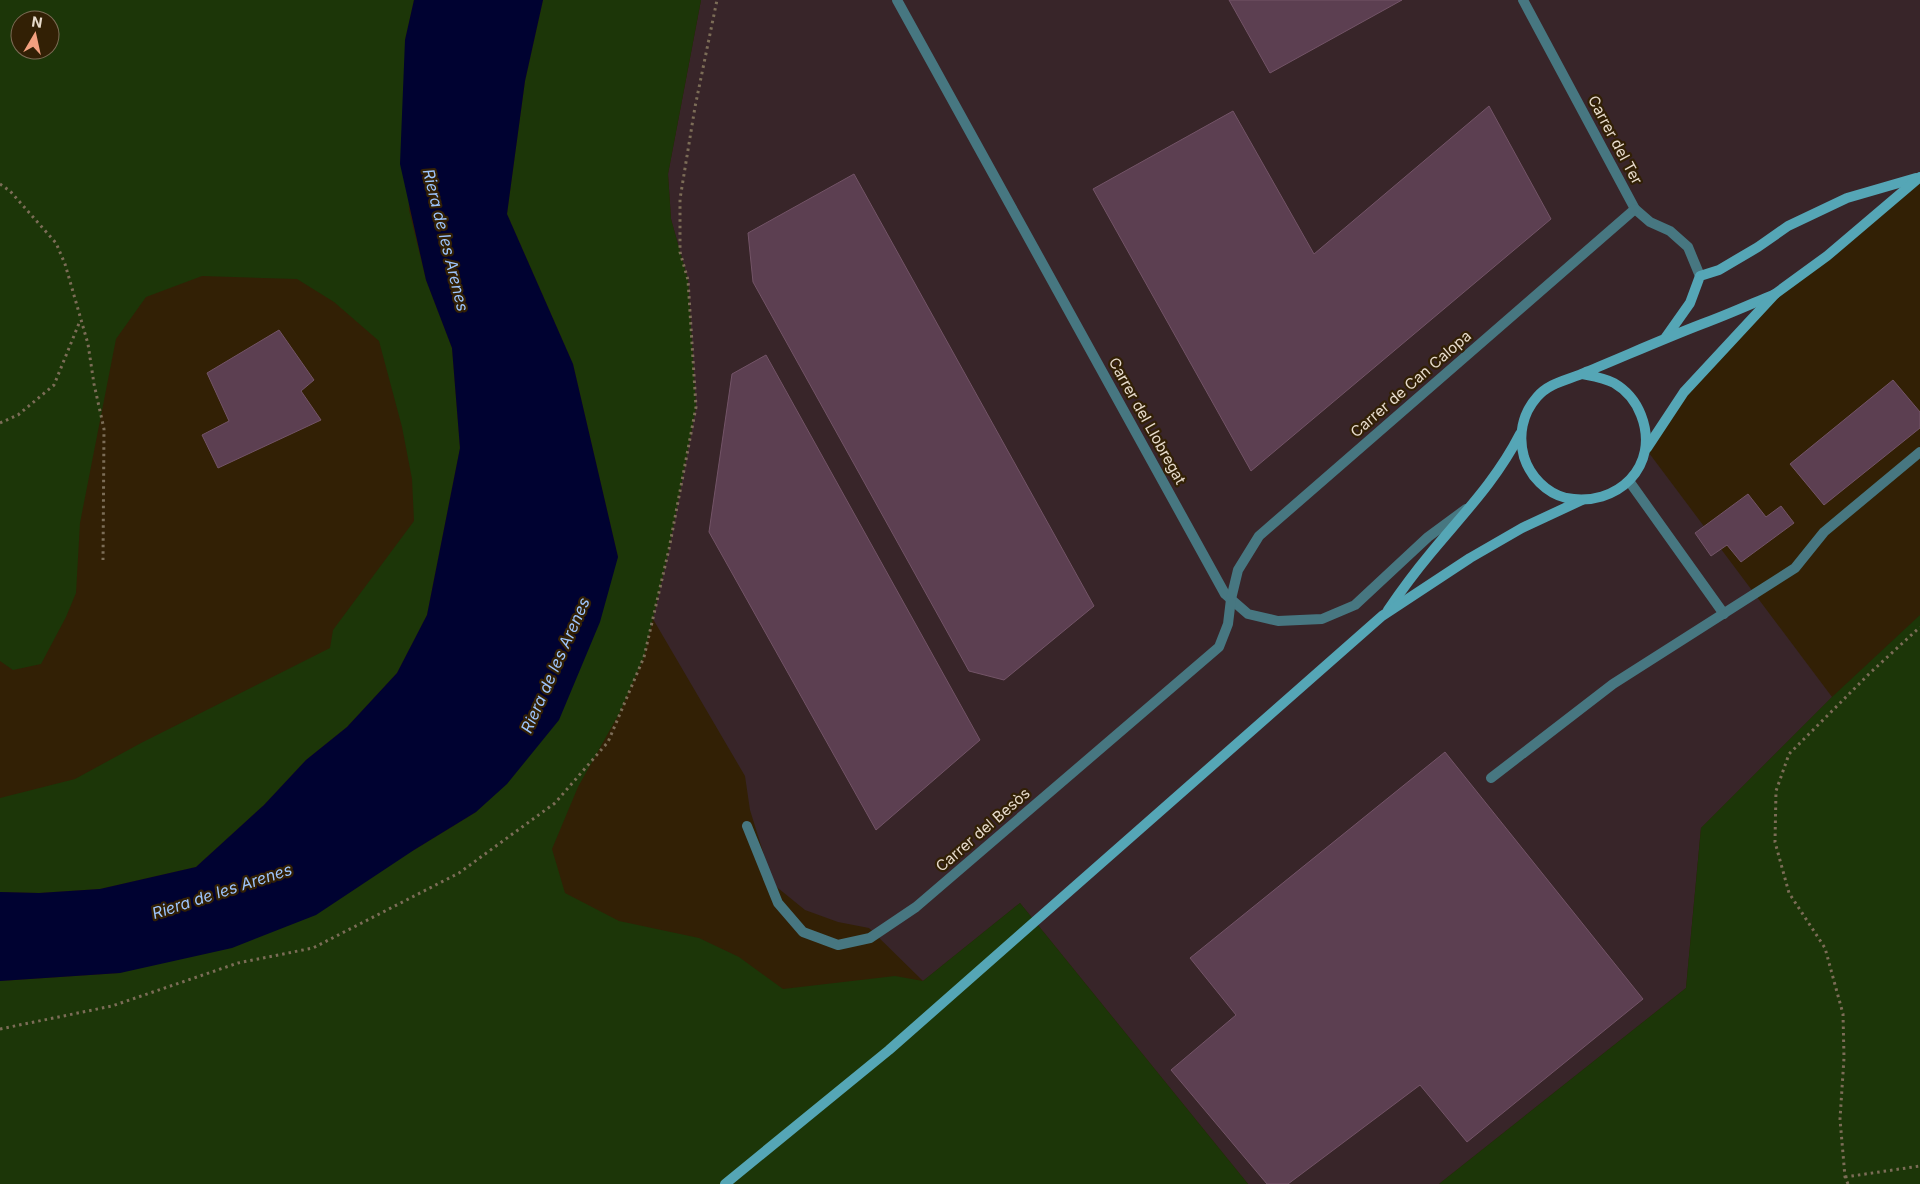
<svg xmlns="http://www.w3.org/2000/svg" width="1920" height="1184" font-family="Inter,sans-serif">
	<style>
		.industrial { fill: #382529 }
		.green { fill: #1c3608; fill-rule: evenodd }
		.water { fill: #000231 }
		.building { fill: #5c3f51; stroke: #735467 }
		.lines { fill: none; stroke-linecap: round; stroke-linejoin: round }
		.path { stroke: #7c6d57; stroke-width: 3; stroke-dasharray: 2.5 4; stroke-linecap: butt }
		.service { stroke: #477781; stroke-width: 10 }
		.minor { stroke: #477781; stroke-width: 10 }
		.secondary { stroke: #55a6b6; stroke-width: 10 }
		.labels { text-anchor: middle; stroke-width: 4.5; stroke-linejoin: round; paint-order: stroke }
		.street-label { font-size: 15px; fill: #e8dccd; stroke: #322005 }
		.water-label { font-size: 16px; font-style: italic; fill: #9dc4fc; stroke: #322005 }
	</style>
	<rect width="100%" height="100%" fill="#322005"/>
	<!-- industrial -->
	<path class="industrial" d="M701,0H1920V177L1775,294L1727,344L1646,449L1832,697L1701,828L1686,988L1439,1184H1248L1020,903L923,981L869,928L838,922L805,910L773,884L750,810L745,776L653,619L669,549L696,407L688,280L671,219L668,174Z"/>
	<!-- green -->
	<g class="green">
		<path d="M0,0H414L405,40L409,210L426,280L452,348L460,448L427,615L397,673L347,727L306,760L264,805L196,867L100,889L39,893L0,892V798L75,779L141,743L330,648L333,630L414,521L412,479L402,427L379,341L334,302L297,279L202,276L146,297L116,339L80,523L76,593L66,617L41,664L13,670L0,661ZM20,20H50V50H20Z"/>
		<path d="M543,0H701L668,174L671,219L688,280L696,407L669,549L644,657L620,712L578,787L552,849L565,893L619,921L699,938L739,957L783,989L895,976L923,981L1020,903L1248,1184H0V981L120,973L414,850L476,812L618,557L573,364L507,214L525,81Z"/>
		<path d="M1920,615V1184H1439L1686,988L1701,828L1832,697Z"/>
	</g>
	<!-- water -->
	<path class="water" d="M414,0H543L525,81L507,214L573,364L618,557L600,622L559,720L507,784L476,812L414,850L316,915L232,948L120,973L0,981V892L39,893L100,889L196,867L264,805L306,760L347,727L397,673L427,615L460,448L452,348L426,280L400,164L405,40Z"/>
	<!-- building -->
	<g class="building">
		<path d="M1229,0H1402L1270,73Z"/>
		<path d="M1489,106L1551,219L1251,471L1093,189L1233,111L1314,254Z"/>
		<path d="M854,174L1094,606L1004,680L969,671L753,282L748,233Z"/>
		<path d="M279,330L314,380L301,391L321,420L218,468L202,435L229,421L207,373Z"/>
		<path d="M766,355L980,740L876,830L709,532L732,374Z"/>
		<path d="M1893,380L1920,412V428L1824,505L1790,464Z"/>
		<path d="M1748,494L1766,517L1781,506L1794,523L1741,562L1727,545L1711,556L1695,533Z"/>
		<path d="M1445,752L1643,999L1467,1142L1420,1085L1288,1184H1267L1171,1070L1236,1015L1190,958Z"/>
	</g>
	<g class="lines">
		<!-- path -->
		<g class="path">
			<path d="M0,184L10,191L56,243L65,264L88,344L94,384L104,429L103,560"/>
			<path d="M0,423L18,415L54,385L80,321"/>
			<path d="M0,1029L112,1006L238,963L313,948L459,873L555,803L608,742L644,657L669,549L696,407L688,280L680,252V199L695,107L717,0"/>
			<path d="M1845,1177L1920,1166"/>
			<path d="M1848,1184L1845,1177L1840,1119L1844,1058L1843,1014L1825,948L1789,893L1775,842L1776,791L1789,754L1870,673L1920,627"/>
		</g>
		<!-- service -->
		<g class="service">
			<path d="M1629,481L1724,614"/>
			<path d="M1491,778L1613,684L1795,568L1824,532L1920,452"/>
		</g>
		<!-- minor -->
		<g class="minor">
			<path d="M897,0L1225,594L1248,614L1278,621L1322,619L1355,605L1428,537L1466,509"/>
			<path d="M1523,0L1635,209L1650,222L1670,231L1688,247L1700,276"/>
			<path d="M747,826L778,903L803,932L838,945L870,938L916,907L1219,647L1228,624L1231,599L1238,570L1259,536L1635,209"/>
		</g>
		<!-- secondary -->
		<g class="secondary">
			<path d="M1666,337L1690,303L1700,276L1719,270L1758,247L1788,226L1847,198L1916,178"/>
			<path d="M1582,374C1592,376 1605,378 1614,383C1626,390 1636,402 1641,415C1661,466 1617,508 1566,498C1546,493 1530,476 1524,457C1518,436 1522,414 1537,397C1550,382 1569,380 1586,372C1625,356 1663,339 1702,324C1727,315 1751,304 1775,294"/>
			<path d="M1647,448L1684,392L1775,294L1827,256L1920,177"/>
			<path d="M1388,610C1401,591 1415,572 1430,554C1463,514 1496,481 1520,434"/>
			<path d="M725,1184L889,1050L1382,616L1470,558L1522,528L1582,500"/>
		</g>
	</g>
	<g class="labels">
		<!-- street labels -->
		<g class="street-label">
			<text transform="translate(1615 140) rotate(62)" y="5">Carrer del Ter</text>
			<text transform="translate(1411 384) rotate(-41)" y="5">Carrer de Can Calopa</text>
			<text transform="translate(1147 421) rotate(61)" y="5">Carrer del Llobregat</text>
			<text transform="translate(983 830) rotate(-41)" y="5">Carrer del Besòs</text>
		</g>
		<!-- water labels -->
		<g class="water-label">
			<text transform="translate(446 240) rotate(76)" y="6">Riera de les Arenes</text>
			<text transform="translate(555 665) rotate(-66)" y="6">Riera de les Arenes</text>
			<text transform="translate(222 891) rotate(-18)" y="6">Riera de les Arenes</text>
		</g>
	</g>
	<!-- north arrow -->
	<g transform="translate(35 35) rotate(9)"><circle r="24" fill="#322005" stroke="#7b6b55"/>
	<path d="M0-4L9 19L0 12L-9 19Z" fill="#f2a07f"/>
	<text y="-8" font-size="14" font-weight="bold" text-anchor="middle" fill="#e8dccd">N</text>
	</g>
</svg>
